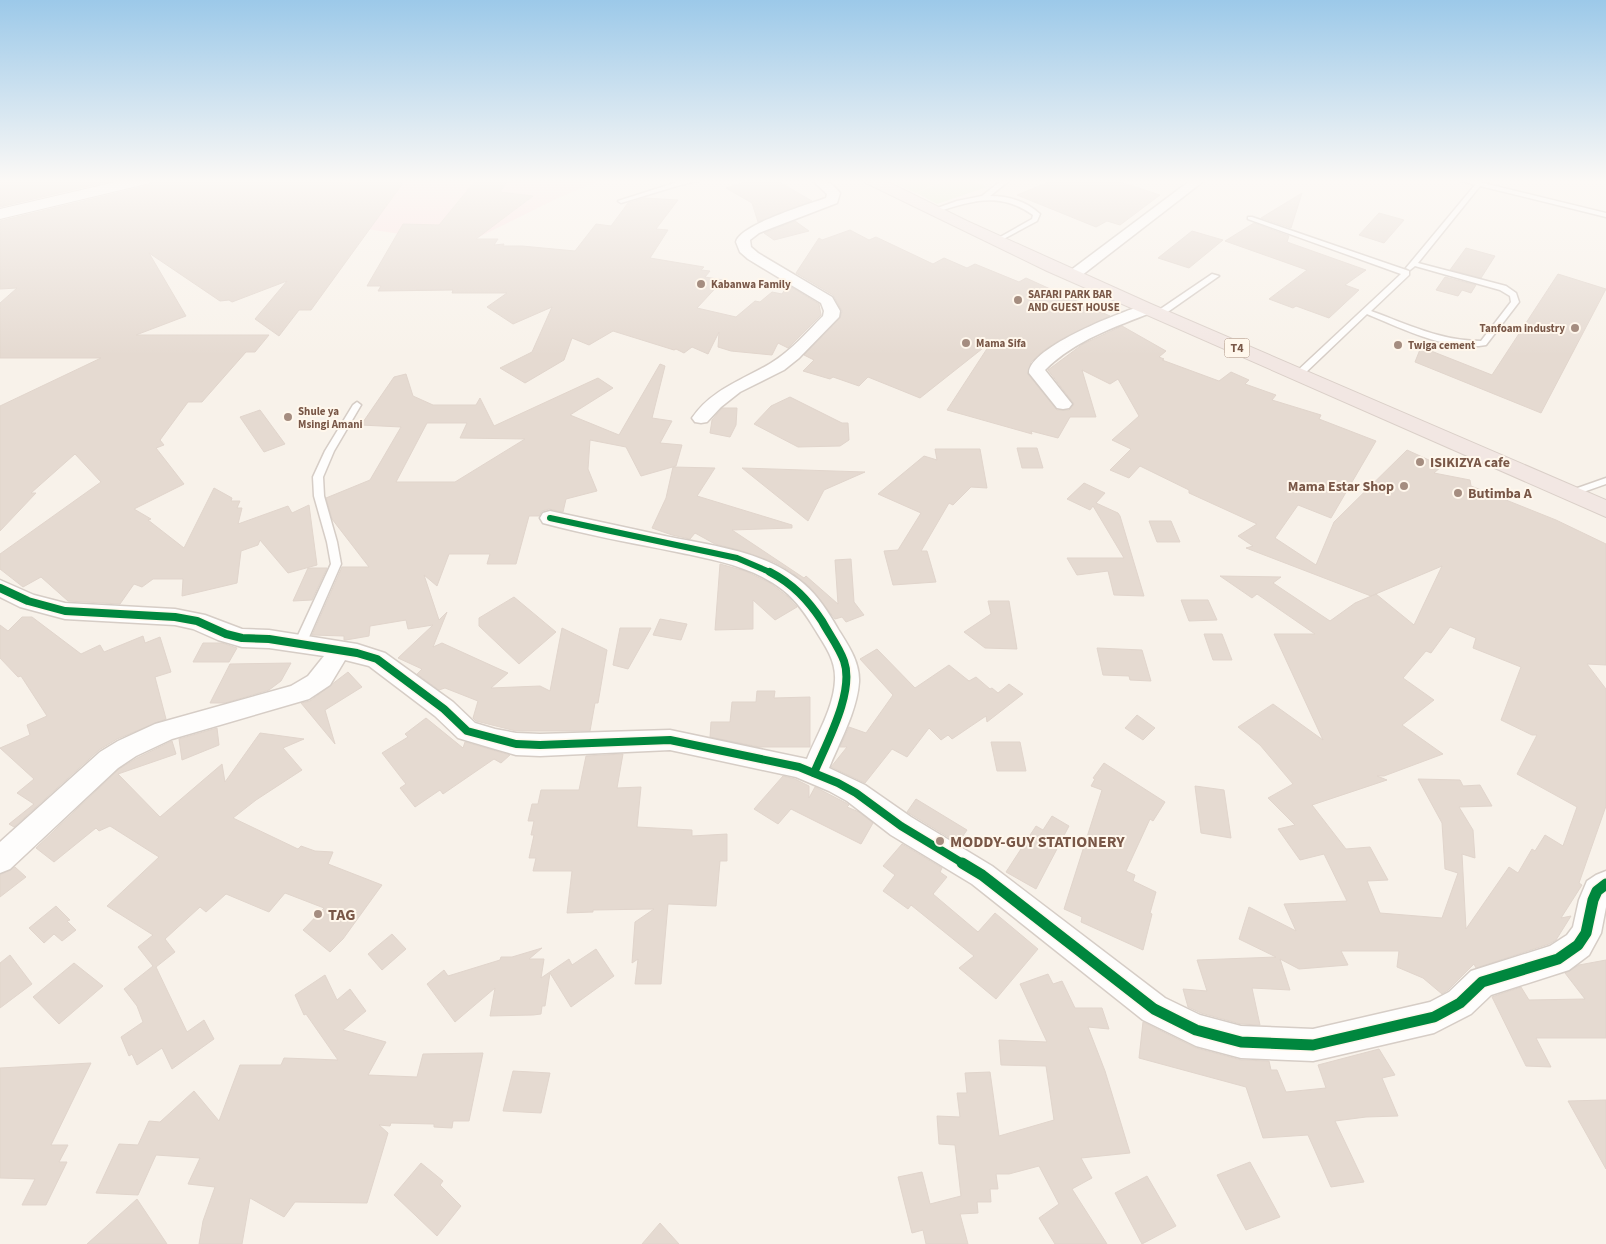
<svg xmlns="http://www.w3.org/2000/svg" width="1606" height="1244" font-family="'Source Sans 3',sans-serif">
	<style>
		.medical { fill: #fbe3e2 }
		.green { fill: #e4efd3 }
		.building { fill: #e5dad1; stroke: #e1d5cc; fill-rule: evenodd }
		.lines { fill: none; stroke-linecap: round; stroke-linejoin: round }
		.lane-casing { stroke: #d6cdc6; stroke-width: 3 }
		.street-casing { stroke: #d6cdc6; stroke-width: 3 }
		.secondary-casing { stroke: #d7cdc6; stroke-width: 2 }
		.highway-casing { stroke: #dacfc8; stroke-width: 2 }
		.lane { fill: #fefdfc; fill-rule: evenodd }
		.street { fill: #fefdfc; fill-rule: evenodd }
		.secondary { fill: #fefdfc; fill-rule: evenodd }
		.highway { fill: #f2e7e3; fill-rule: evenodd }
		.cycleway-far2-casing { stroke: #fff7ec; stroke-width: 9 }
		.cycleway-far1-casing { stroke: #fff7ec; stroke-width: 11 }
		.cycleway-casing { stroke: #fff7ec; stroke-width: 14 }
		.cycleway-far2 { stroke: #00873e; stroke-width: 6 }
		.cycleway-far1 { stroke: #00873e; stroke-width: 8 }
		.cycleway { stroke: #00873e; stroke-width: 11 }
		.poi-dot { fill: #a58d80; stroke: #fff7ec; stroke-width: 2 }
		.labels { text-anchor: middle; stroke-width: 4; stroke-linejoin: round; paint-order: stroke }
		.far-poi-label { font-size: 11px; font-weight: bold; fill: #795747; stroke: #fff7ec; text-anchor: start }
		.shield { fill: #fff7ec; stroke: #a18778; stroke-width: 1 }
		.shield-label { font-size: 12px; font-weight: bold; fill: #795747 }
		.poi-label { font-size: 14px; font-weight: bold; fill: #795747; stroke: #fff7ec; text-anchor: start }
		.near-poi-label { font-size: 16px; font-weight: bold; fill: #795747; stroke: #fff7ec; text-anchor: start }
	</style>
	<rect width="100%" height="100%" fill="#f8f2ea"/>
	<!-- medical -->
	<path class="medical" d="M271,180H601L556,199L479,237L407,235L340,225Z"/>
	<!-- green -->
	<g class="green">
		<path d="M888,180H942L916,193Z"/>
		<path d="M945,180H969L987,187L937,204L917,193Z"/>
	</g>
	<!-- building -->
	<g class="building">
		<path d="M0,180H114L0,207Z"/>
		<path d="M154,180H294L357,184L362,180L403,183L311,310H299L279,336L255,319L287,281L232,302L229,300L220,301L149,253L186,316L136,335H269L255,352H246L202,402H188L160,440L164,445L156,448L184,484L134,509L151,519L148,520L184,548L214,488L232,498L231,501H240L237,508H242L238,524L288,506L292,513L309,505L317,565L288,573L260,540L258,545L241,551L237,583L182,596L183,579H153L142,587L134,584L120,604L68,601L41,577L23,587L0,569V554L101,482L75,454L31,493H36L0,531V406L101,358H0V303L17,288L0,289V221L150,185Z"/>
		<path d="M476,180H508L500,192L533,196L476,239H498L494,245L504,244L503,246H522L575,251L596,224L611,226L628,203L645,198L678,200L656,229L668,230L650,258L704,267L701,270L710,271L705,277L723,280L697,308L736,317L755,301L760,302L772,292L782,294L788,285L819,304L821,315L788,348L778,343L772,355L731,351L718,347L719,332L708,354L692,347L684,353L676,349L674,350L613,331L589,345L572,338L564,360L525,383L500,368L532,352L552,307L513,324L487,307L507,293H452L453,290L378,291L381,286H367L403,224L439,225Z"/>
		<path d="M751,180H776L812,201L758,222L752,203L726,188Z"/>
		<path d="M1054,180H1114L1160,195L1120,225L1107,221L1096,227L1017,195Z"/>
		<path d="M1302,193L1291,228L1261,218Z"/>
		<path d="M1379,213L1404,220L1384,243L1359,235Z"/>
		<path d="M795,221L809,231L774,240L764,233Z"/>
		<path d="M1254,223L1289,236L1287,242L1366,270L1345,285L1359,290L1329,318L1296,306L1293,308L1269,299L1307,270L1225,241Z"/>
		<path d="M850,230L869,240L876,237L933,264L944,258L967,268L975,264L1019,282L1026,278L1110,316L1060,340L1043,351L1031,362L1028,374L1057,410H1069L1074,404L1048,370L1083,344L1122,326L1166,351L1159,357L1164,359L1162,360L1219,381L1231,372L1249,380L1245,384L1276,395L1272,400L1321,415L1319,419L1376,441L1331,518L1298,505L1275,538L1316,565L1334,522L1407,450L1442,466L1434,473L1470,480L1471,486L1556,520L1606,544V665L1587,664L1606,689V806L1579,883L1582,885L1561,918L1571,916L1556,940L1549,944L1476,968L1474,964L1448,990L1442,994L1423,978L1397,967L1399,951H1341L1348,965L1299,969L1280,959L1290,990L1252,988L1260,1025L1241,1024L1201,1013L1188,1007L1183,989L1207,991L1197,960L1276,957L1239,939L1249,907L1296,931L1284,904L1347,901L1324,854L1300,860L1278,829L1295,825L1268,798L1293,784L1260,745L1238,727L1273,704L1323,740L1274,634H1315L1257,594L1252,598L1220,576L1281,577L1273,583L1330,621L1355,603L1376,594L1414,625L1442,566L1371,596L1246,548L1253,546L1238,536L1257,524L1189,493V490L1140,466L1129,478L1110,470L1131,449L1112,440L1139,416L1118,379L1110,384L1082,370L1096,417H1070L1058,438L1031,431L1032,434L947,410L992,341L920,398L868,377L859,386L833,377L830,379L803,371L814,360L804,355L840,318L842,311L833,295L796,273L819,238L822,240ZM1450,627L1476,638L1473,648L1521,667L1501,720L1532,735H1537L1517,774L1577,807L1563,846L1545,835L1535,851L1532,849L1518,873L1509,867L1466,929L1462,854L1475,858L1473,830L1459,807L1492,806L1480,785L1463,786L1460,780L1418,779L1442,823L1445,869L1458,873L1442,918L1380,913L1367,881L1388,880L1370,847L1346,849L1312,805L1387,780L1377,776H1384L1443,754L1402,725L1434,700L1403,678L1426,651L1431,653Z"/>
		<path d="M1192,231L1223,240L1189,268L1158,258Z"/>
		<path d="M1466,248L1495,256L1481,278L1450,270Z"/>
		<path d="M1558,274L1606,289L1541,413L1415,362L1421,347L1492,375Z"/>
		<path d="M1445,277L1476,285L1471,293L1462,290L1458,296L1436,290Z"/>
		<path d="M660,364L665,366L652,418L672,421L660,443L682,445L676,466L641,476L626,447L590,440L588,469L597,491L566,499L563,512L549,509L542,511L539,516H529L516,564H487L490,554H449L437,586L424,575L439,620L447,612L433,647L442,643L508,673L491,688L540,686L550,691L562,628L607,650L598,703H595L590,731H516L476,721L473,718L478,701L445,688L439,690L417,674L422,669L398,658L433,625L408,629L406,620L370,626L369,636L346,640H344V636L312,635L342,567H369L332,519L326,498L370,480L401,427L361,425L394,377L406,374L413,396L433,405H476L480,398L494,426L598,378L613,388L570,415L619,435ZM427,423H467L460,438L525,439L455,482H396Z"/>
		<path d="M790,397L842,423H848L849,440L840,446L798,447L754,424L771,406Z"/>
		<path d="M722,408H737L736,425L730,437L710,433L712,420Z"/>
		<path d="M260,410L285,444L264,452L240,417Z"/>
		<path d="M1017,448H1037L1043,468H1022Z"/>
		<path d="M935,449H980L987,488L971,487L953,505L949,503L921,551H927L936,582L893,585L884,551L898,550L921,513L878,494L924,456L937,460Z"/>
		<path d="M673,467L715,468L697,496L792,525V528L732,530L804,578L806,576L838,604L835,560L851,559L854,602L864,615L846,622L842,617L835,619L810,587L790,571L774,562L739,550L715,544L695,533L690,539L672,535L652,528L666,498Z"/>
		<path d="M742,468L865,472L824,490L808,521Z"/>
		<path d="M1084,483L1105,493L1096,503L1118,513L1120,516L1144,596L1114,595L1108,571L1077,575L1067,558H1124L1093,506L1090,510L1067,499Z"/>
		<path d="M1149,521H1171L1180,542H1157Z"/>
		<path d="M720,564L745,571L770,583L787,596L797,607L775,620L753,600V629L715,630Z"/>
		<path d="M308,568H327L312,600L293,601Z"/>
		<path d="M514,597L556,632L519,664L479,626V618Z"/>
		<path d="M1181,600H1208L1217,620L1189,621Z"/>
		<path d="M988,601H1009L1017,649L985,648L964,632L991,614Z"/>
		<path d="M22,617H32L81,654L100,645L104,652L143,636L145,643L160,637L171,672L155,677L166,719L117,739L99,750L14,827L9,824L34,804L17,793L34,779L0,748L30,735L27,725L47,716L21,676L18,677L0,658V625L8,631Z"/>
		<path d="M660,619L687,624L681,640L653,635Z"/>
		<path d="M620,628H651L628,669L613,665Z"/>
		<path d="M1204,634H1222L1232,660H1213Z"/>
		<path d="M203,643H222L237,648L229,662H193Z"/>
		<path d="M1097,648L1142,650L1151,681L1130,680L1129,676L1103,675Z"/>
		<path d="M877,649L915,688L949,665L969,681L976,677L990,689L992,688L998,693L1009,684L1023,694L987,722L986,716L952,739L948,735L941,740L929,728L907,757L892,749L865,783L831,767L847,747H840L849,727L866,733L893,695L860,659Z"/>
		<path d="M291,663L281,681L269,690L225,703H210L230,664Z"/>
		<path d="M348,672L362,687L325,710L335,744L301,703L310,701Z"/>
		<path d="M757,691H775L774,698L810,697V747H759L710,737L711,722H730L732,702H756Z"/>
		<path d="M1137,715L1155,728L1143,740L1125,728Z"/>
		<path d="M426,718L463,748L465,742L510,755L501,763L494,759L443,794L440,790L415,807L400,788L406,784L382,753L408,737L405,734Z"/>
		<path d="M217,728L219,745L182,760L179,739Z"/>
		<path d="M260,733L304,739L283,748L302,770L256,800L233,818L298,849L301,846L315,851L333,852L328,864L382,885L343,939L330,952L303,930L324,908L285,893L269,912L226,894L206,912L200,907L165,939L175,952L156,967L187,1032L204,1020L214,1039L172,1069L162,1048L137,1065L132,1054L129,1056L121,1037L143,1022L137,1006L124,989L153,966L138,947L153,935L107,906L159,857L110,826L99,831L96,828L54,862L36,848L119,769L137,758L172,741L176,754L118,774L160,817L222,764L225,782Z"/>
		<path d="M991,742H1020L1026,771H997Z"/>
		<path d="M623,754L617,788L641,787L637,827L692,830V836L727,834V861H720L716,906L668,904L661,984H635L638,959L632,963L635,922L654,909L593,910V912L567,913L572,871H533L536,858H529L534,835H531L534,821H528L532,804H538L541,790H579L586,756Z"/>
		<path d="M1104,763L1165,802L1153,821L1150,819L1126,871L1135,875L1133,881L1156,892L1150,913L1152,914L1143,950L1081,922L1082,917L1064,909L1102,790L1091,786L1095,779L1093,778Z"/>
		<path d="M783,776L795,779L809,786V798L815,787L846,803L849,805L847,807L859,812L873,823L861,844L791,809L778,824L754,809Z"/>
		<path d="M1195,786L1224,790L1231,838L1201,833Z"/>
		<path d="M916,799L967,830L958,843L907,812Z"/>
		<path d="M1052,816L1069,826L1036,889L1006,872L1036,826L1043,830Z"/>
		<path d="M902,844L942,868L940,872L947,877L933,894L978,932L995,913L1038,949L996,999L959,968L974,956L911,905L908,909L883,891L895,875L883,866Z"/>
		<path d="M15,867L26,877L0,897V875Z"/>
		<path d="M56,906L70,920L67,921L76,930L62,941L54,934L44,943L29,928Z"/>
		<path d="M392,934L406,949L382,970L368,954Z"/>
		<path d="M542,948L529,959H544L541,978L569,959L572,965L596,949L614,976L571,1007L550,973L545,1006H542L541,1014L533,1015L490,1016L495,988L455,1022L427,984L444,970L448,976L500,960L501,957H512Z"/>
		<path d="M10,955L32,984L0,1008V963Z"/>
		<path d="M1606,960V1038H1536L1551,1067L1526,1066L1492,997L1521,987L1529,1000L1585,999L1565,973L1579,965Z"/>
		<path d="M74,963L103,986L59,1024L33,997Z"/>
		<path d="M1048,974L1053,984L1062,981L1075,1008H1102L1109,1029L1088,1027L1105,1071L1130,1153L1081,1158L1092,1178L1072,1189L1107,1244H1055L1039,1218L1059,1204L1039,1166L1009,1174H996L998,1189H990L991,1202H977L978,1213L960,1214L968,1244H926L923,1230L912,1233L898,1177L922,1172L930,1204L961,1196L955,1145L939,1144L937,1116L960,1117L957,1093H967L965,1073L990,1072L999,1136L1054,1120L1046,1066L1001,1065L999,1040L1047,1042L1020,984Z"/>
		<path d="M325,975L337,1000L350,989L366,1011L343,1030L386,1042L368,1075L417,1077L423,1054L483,1053L469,1121H453L452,1128L434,1127V1124L391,1123L390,1126L379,1125L388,1133L367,1203L295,1202L284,1217L250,1198L242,1244H199L203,1221L215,1187L188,1184L200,1158L156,1155L138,1195L96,1193L119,1144L138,1145L149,1121L160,1122L194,1091L219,1121L240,1065H281L284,1058L338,1060L306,1014L304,1015L295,995Z"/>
		<path d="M1143,1022L1196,1048L1241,1060L1269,1061L1271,1070H1277L1286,1092L1326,1088L1318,1065L1379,1049L1395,1075L1382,1078L1398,1116L1366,1117L1335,1121L1364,1182L1331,1187L1308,1135L1263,1138L1246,1087L1139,1058Z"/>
		<path d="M91,1063L51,1145H68L59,1162H67L46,1205H22L35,1179L0,1178V1068Z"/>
		<path d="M513,1071L550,1073L541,1113L503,1111Z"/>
		<path d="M1606,1100V1169L1568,1101Z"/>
		<path d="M1250,1162L1280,1217L1246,1230L1217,1175Z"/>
		<path d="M421,1163L443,1181L440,1185L461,1206L437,1236L394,1195Z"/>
		<path d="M1147,1176L1176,1226L1142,1244L1115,1193Z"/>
		<path d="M137,1199L167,1244H87Z"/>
		<path d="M660,1223L679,1244H642Z"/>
	</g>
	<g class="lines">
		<defs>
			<g id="lane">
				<path d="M684,180H702L680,185L621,203L618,201Z"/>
				<path d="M1002,180H1010L990,196C1008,196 1026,201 1040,214L1037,221L998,242L993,241L1032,219L1033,215C997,190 971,202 932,213L929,211L957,201L982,196Z"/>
				<path d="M1459,180H1471L1606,213V217L1480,186L1418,263L1506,286L1516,293L1519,302L1486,345C1448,352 1401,328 1367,314L1302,376H1296V372L1401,274L1248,219V217H1252L1409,271V275L1371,311C1407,324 1441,341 1481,341L1511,302L1510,296L1500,290L1415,266L1410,270L1406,268L1475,185Z"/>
				<path d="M1212,274L1219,276L1162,316H1156V312Z"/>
				<path d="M357,402L361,405L334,451L323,477L324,496L337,542L341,564L306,644L304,647H296L294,644L331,564L327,542L314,496L313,477L325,451L353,405Z"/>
				<path d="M1606,478V484L1572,496L1567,493L1569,491Z"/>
			</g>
			<g id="street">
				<path d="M812,180C826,180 831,182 840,193L837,203L759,233L750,240L751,247L758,253L832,297L840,311L839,317L799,358L784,370L740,392L721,407L707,422L701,423L695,422L692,418C712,389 743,380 771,363C791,351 807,332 823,316L824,311L821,303L748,259L740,252L736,242C739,225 809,204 826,198L827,194Z"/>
				<path d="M1191,180H1205L1077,279H1067L1065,276L1067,273Z"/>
				<path d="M1148,304L1153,306L1156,309L1153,312C1115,327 1075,340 1045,370L1072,404L1069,408L1063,409L1057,408L1029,373C1029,347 1125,310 1148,304Z"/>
				<path d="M550,511C588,519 627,528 665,536C713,546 766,551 804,584C818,596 829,613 838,629C848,645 860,662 859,682C857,711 840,741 829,768L865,785L911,817L992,866L1165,998L1200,1015L1241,1026L1313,1029L1430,1002L1449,992L1471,971L1550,946L1567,935L1573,927L1579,900L1587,881L1596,875L1606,871V907L1601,933L1589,955L1569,970L1491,995L1471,1014L1434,1033L1313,1061L1241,1058L1196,1046L1143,1020L972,884L891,835L847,801L829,791L796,777L670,750L540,756L516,755L495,749L458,738L435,716L369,666L345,660L330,685L309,699L172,739L136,756L118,768L10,869L0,873V842L100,752L118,741L155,724L291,686L308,676L324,656L269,648L242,647L218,640L193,629L175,625L65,619L20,607L0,597V580L34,595L65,603L175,609L205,615L242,629L269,630L357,644L385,653L453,702L475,723L495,729L516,733L540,734L670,730L807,759C817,735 834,707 835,680C836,661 826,647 816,631C807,616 797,601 783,590C752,566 714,560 677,552C632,543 587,535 543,523L540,518L543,513Z"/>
			</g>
			<path id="secondary" d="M124,180H152L150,183L0,219V209Z"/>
			<path id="highway" d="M864,180H884L967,221L1151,304L1606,500V517L1047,271L866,183Z"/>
		</defs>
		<!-- lane casing -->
		<use href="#lane" class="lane-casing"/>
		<!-- street casing -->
		<use href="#street" class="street-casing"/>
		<!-- secondary casing -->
		<use href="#secondary" class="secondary-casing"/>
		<!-- highway casing -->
		<use href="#highway" class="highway-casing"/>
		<!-- lane -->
		<use href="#lane" class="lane"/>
		<!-- street -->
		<use href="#street" class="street"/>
		<!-- secondary -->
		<use href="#secondary" class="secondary"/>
		<!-- highway -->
		<use href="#highway" class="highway"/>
		<defs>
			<path id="cycleway-far2" d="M550,518L737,558L772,573"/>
			<g id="cycleway-far1">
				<path d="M770,572C793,584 808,600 822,621C829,634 839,647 844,661C855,692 826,744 814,773"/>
				<path d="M0,588L28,601L65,611L175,617L197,621L226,634L242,638L269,639L357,653L377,659L444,709L467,731L516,744L540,745L670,740L799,767L838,783L856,793L901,826L964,864"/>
			</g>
			<path id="cycleway" d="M962,863L982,875L1154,1009L1196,1030L1241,1042L1313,1045L1434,1017L1460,1003L1482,982L1558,959L1578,945L1586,933L1593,900L1597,891L1606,884"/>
		</defs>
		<!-- cycleway-far2 casing -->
		<use href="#cycleway-far2" class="cycleway-far2-casing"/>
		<!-- cycleway-far1 casing -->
		<use href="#cycleway-far1" class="cycleway-far1-casing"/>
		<!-- cycleway casing -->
		<use href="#cycleway" class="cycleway-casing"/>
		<!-- cycleway-far2 -->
		<use href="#cycleway-far2" class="cycleway-far2"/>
		<!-- cycleway-far1 -->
		<use href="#cycleway-far1" class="cycleway-far1"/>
		<!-- cycleway -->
		<use href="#cycleway" class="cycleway"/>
	</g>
	<!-- sky -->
	<linearGradient id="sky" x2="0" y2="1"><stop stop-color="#9cc9e9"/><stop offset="0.51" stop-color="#fcf9f6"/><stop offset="1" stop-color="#fcf9f6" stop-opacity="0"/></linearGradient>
	<rect width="1606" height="355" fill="url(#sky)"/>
	<!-- markers -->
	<g class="poi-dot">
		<circle cx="701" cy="284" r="5"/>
		<circle cx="1018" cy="300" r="5"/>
		<circle cx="1575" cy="328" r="5"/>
		<circle cx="966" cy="343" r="5"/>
		<circle cx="1398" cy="345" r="5"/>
		<circle cx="288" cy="417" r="5"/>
		<circle cx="1420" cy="462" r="5"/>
		<circle cx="1404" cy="486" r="5"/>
		<circle cx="1458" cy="493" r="5"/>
		<circle cx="940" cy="841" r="5"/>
		<circle cx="318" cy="914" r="5"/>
	</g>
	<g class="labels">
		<!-- far-poi labels -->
		<g class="far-poi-label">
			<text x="711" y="288">Kabanwa Family</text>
			<text x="1028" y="298">SAFARI PARK BAR<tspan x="1028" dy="13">AND GUEST HOUSE</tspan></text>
			<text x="1565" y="332" text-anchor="end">Tanfoam industry</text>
			<text x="976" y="347">Mama Sifa</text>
			<text x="1408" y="349">Twiga cement</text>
			<text x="298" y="415">Shule ya<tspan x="298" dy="13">Msingi Amani</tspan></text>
		</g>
		<!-- shield labels -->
		<rect class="shield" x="1224.5" y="338.5" width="25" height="19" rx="4"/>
		<g class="shield-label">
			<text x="1237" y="352">T4</text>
		</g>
		<!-- poi labels -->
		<g class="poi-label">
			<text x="1430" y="467">ISIKIZYA cafe</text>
			<text x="1394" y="491" text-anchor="end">Mama Estar Shop</text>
			<text x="1468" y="498">Butimba A</text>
		</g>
		<!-- near-poi labels -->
		<g class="near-poi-label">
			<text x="950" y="847">MODDY-GUY STATIONERY</text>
			<text x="328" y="920">TAG</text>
		</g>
	</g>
</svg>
